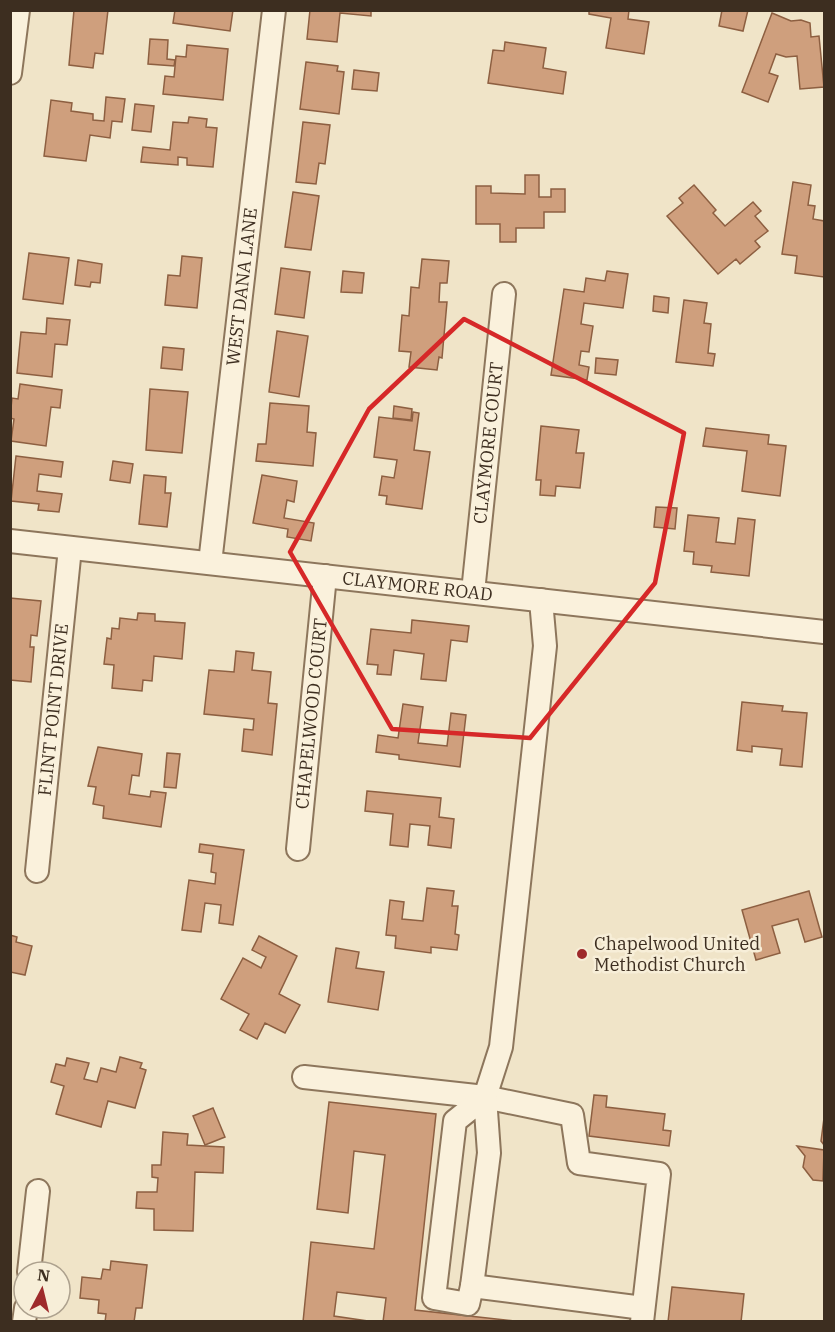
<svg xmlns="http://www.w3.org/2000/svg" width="835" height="1332" font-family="'IBM Plex Serif',serif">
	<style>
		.building { fill: #cf9f7d; stroke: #8d5f41; stroke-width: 1.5 }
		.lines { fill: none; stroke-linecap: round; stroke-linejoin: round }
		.minor-casing { stroke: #8d765c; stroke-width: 26 }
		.minor { stroke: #faf1dc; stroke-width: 22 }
		.marked { fill: none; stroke: #d62828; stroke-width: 4.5; stroke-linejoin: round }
		.poi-dot { fill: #9e2a2b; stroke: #f7eed8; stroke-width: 2 }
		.labels { text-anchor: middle; stroke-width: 5; stroke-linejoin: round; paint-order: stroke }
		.street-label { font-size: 18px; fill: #3d2e20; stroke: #f7eed8 }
		.poi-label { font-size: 18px; fill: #3d2e20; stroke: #f7eed8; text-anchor: start }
	</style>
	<rect width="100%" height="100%" fill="#f0e4c8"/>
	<!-- building -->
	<g class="building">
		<path d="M74,10H108L103,54L95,53L93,68L69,65Z"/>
		<path d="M175,10H233L230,31L173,23Z"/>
		<path d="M310,10H371V16L340,13L337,42L307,39Z"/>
		<path d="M589,10H629L628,19L649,22L644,54L606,48L611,18L589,14Z"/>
		<path d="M722,10H748L743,31L719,26Z"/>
		<path d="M772,13L791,21L801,20L810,23L811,37L819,36L824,87L800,89L797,56L786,57L776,54L769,73L778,76L768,102L742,92Z"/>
		<path d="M150,39L168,40L167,59L175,60L174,66L148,64Z"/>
		<path d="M505,42L546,48L543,68L566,72L563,94L488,83L493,50L504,51Z"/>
		<path d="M187,45L228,49L223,100L163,94L165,76L174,77L176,56L186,57Z"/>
		<path d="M306,62L338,66L337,71L344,72L339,114L300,109Z"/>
		<path d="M354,70L379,73L377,91L352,89Z"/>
		<path d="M106,97L125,99L122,122L112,121L110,138L90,135L86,161L44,156L51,100L72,103L71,111L93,114V120L104,121Z"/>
		<path d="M135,104L154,106L151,132L132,130Z"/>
		<path d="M189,117L207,119L206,127L217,128L213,167L187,165V158L178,157V165L141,162L143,147L170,150L173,122L188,123Z"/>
		<path d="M303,122L330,125L325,164L319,163L316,184L296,182Z"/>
		<path d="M525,175H539V197H551V189H565V212H544V228H516V242H500V224H476V186H491V193L525,194Z"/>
		<path d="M793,182L811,185L808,205L815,206L813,219L824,221V277L795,273L797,256L782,254Z"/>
		<path d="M694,185L716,210L713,213L725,226L753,202L761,211L755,216L768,231L755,241L760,247L740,264L736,259L718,274L667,216L683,203L679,198Z"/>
		<path d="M293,192L319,196L311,250L285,247Z"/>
		<path d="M29,253L69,258L63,304L23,299Z"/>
		<path d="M182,256L202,258L197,308L165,305L168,275L180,276Z"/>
		<path d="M422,259L449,261L447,283H440L439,302H447L442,358L439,357L437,370L409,367L411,352L399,351L402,315L409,316L411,287L419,288Z"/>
		<path d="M78,260L102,264L100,283L91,282L90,287L75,285Z"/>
		<path d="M281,268L310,272L304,318L275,314Z"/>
		<path d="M343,271L364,273L362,293L341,292Z"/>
		<path d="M607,271L628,274L623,308L584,303L581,324L593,326L589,352L581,351L579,365L589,367L587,380L551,375L564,289L584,292L586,278L605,281Z"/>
		<path d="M654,296L669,298L668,313L653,311Z"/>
		<path d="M684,300L707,303L704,323L711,324L708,353L715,354L713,366L676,362Z"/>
		<path d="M47,318L70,320L67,345L55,344L52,377L17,373L21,332L46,334Z"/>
		<path d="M277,331L308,336L299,397L269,392Z"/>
		<path d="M163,347L184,349L182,370L161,368Z"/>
		<path d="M596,358L618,360L616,375L595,373Z"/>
		<path d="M20,384L62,390L60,408L51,407L46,446L11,441L14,419L10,418L12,398L18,399Z"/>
		<path d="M150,389L188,392L182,453L146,450Z"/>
		<path d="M270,403L309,406L307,432L316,433L313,466L256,461L258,444H266Z"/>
		<path d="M394,406L412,409L411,420L393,418Z"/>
		<path d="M413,412L419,413L414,450L430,452L422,509L386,504L387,496L379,495L382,476L394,478L397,460L374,457L379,417L412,421Z"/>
		<path d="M541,426L579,430L576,453H584L580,488L556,486L555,496L540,495L541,480H536Z"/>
		<path d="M706,428L769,435L768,444L786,446L780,496L742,491L747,451L703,446Z"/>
		<path d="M16,456L63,462L61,477L39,474L37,491L62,494L59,512L38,510L39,504L11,501Z"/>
		<path d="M113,461L133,464L130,483L110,480Z"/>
		<path d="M144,475L166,477L165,493H171L167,527L139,524Z"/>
		<path d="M262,475L297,481L294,502L287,500L284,518L314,523L311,541L287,537L288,529L253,523Z"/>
		<path d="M656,507L677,508L675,529L654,527Z"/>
		<path d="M688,515L719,518L716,542L735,544L738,518L755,520L749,576L711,572L712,566L693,564L694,552L684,551Z"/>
		<path d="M10,598L41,601L37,636L31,635L30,647H34L31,682L10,680Z"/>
		<path d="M138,613L155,614V621L185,623L182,659L154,656L152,681L143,680L142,691L112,688L114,665L104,664L107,638L111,639L112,628L119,629L120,618L137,620Z"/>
		<path d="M412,620L469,626L467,642L451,640L446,681L421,679L424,654L394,650L391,675L377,674L378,665L367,664L371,629L411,633Z"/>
		<path d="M236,651L254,653L252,670L271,672L268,703L277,704L272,755L242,751L244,729L253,730L254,719L204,714L209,670L234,672Z"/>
		<path d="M742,702L783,706L782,711L807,713L802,767L780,765L782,749L752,746V752L737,750Z"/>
		<path d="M403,704L423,707L418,743L447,746L451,713L466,715L460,767L399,759V755L376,752L378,735L398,738Z"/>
		<path d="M98,747L142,754L139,776L132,775L129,794L150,797L151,791L166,793L161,827L103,818L104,806L93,804L96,787L88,786Z"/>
		<path d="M167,753L180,754L176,788L164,787Z"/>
		<path d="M367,791L441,798L439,817L454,819L451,848L428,845L430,826L410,824L408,847L390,845L393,814L365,811Z"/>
		<path d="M200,844L244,850L233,925L219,923L221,905L205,903L201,932L182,930L189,880L215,884L216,873L211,872L213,854L199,852Z"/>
		<path d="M427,888L454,891L452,906H458L455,934L459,935L457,950L431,947V953L395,948L396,936L386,935L390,900L404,902L402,919L423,921Z"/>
		<path d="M809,891L822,937L805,942L798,919L772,926L780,953L756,960L742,910Z"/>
		<path d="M10,935L17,937L16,942L32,946L25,975L10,972Z"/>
		<path d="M259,936L297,956L279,994L300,1005L285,1033L265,1023L257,1039L240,1030L249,1014L221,999L243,958L261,968L266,957L252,950Z"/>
		<path d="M336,948L359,952L356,968L384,972L378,1010L328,1002Z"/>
		<path d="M120,1057L142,1063L140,1068L146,1070L135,1108L108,1101L101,1127L56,1114L64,1086L51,1082L56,1064L65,1066L67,1058L89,1063L84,1079L97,1082L101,1068L116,1072Z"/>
		<path d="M594,1095L607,1096L606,1107L665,1114L663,1130L671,1131L669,1146L589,1136Z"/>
		<path d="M329,1102L436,1114L415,1310L524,1322H383L386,1298L337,1292L334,1316L375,1322H303L311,1242L374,1249L385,1155L354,1151L348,1213L317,1209Z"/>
		<path d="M213,1108L225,1137L205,1145L193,1116Z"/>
		<path d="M824,1118V1145L821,1141Z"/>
		<path d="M163,1132L188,1134L187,1145L224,1147L223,1173L195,1172L193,1231L154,1230V1209L136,1208L137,1192H157L158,1178L152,1177V1165H161Z"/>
		<path d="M797,1146L824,1150L823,1181L813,1180L803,1167L805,1156Z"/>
		<path d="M111,1261L147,1265L142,1308H136L134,1322H105L106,1314L98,1313L99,1300L80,1298L82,1277L101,1279L103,1269L110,1270Z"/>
		<path d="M672,1287L744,1294L741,1322H668Z"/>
	</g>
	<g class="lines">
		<defs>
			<g id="minor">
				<path d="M10,73L18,10"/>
				<path id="s1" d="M10,541L824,632"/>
				<path id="s2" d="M210,563L274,10"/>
				<path id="s3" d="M473,592L504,294"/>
				<path id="s4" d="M298,849L325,576"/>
				<path id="s5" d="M37,871L70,548"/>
				<path d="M304,1077L485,1097L572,1115L579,1163L659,1174L642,1322"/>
				<path d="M485,1097L455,1121L434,1298L468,1304L472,1286L489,1153L485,1097L501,1047L545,646L541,600"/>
				<path d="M29,1272L38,1191"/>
				<path d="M472,1286L643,1308"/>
				<path d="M24,1322L26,1308"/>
			</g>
		</defs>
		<!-- minor casing -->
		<use href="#minor" class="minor-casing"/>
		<!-- minor -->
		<use href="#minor" class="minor"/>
	</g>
	<!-- marked area -->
	<path class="marked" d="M464,319L684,433L655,583L530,738L392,729L290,552L369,409Z"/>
	<!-- markers -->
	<circle class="poi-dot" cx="582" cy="954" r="6"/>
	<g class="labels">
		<!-- street labels -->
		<g class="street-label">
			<text dy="6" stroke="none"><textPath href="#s2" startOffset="278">WEST DANA LANE</textPath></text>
			<text dy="6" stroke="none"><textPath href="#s3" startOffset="150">CLAYMORE COURT</textPath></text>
			<text dy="6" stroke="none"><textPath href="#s1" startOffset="410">CLAYMORE ROAD</textPath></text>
			<text dy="6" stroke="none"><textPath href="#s5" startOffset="162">FLINT POINT DRIVE</textPath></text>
			<text dy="6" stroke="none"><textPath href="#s4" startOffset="136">CHAPELWOOD COURT</textPath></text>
		</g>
		<!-- poi labels -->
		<g class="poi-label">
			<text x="594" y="950">Chapelwood United<tspan x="594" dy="21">Methodist Church</tspan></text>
		</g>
	</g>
	<!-- border -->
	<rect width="835" height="1332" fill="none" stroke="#3d2e20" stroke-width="24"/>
	<!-- north arrow -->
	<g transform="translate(42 1290) rotate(7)"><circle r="28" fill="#f7eed8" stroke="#ada18e" stroke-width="1.5"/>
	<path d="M0-4.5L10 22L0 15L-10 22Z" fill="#9e2a2b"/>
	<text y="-9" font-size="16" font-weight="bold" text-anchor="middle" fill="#3d2e20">N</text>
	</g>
</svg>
